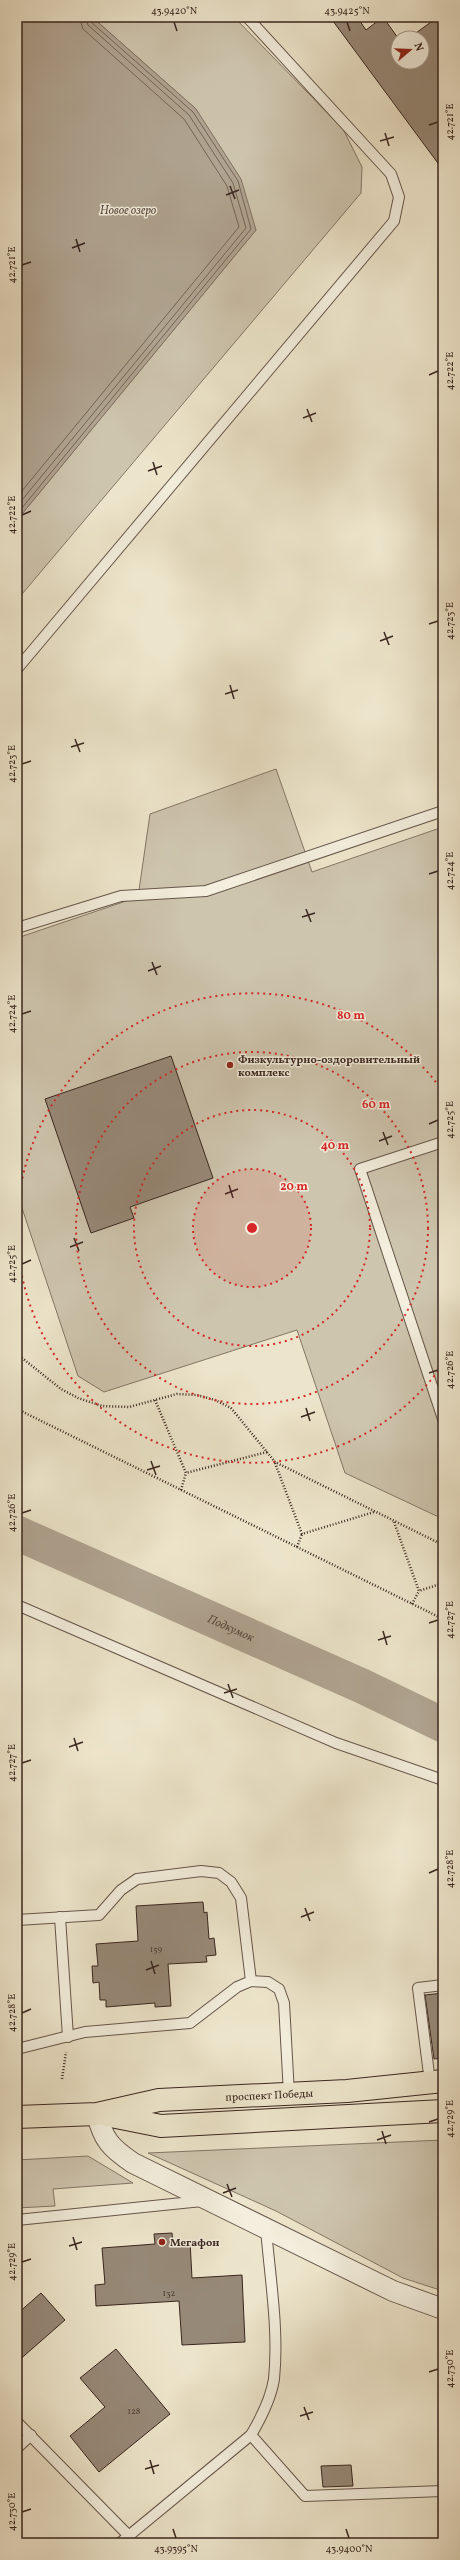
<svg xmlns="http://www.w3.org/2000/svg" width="460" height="2560" font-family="Vollkorn,serif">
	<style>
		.green { fill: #cec5ae; stroke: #847666 }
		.water { fill: #b0a491; stroke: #807263 }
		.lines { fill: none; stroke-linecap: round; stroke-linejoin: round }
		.shore { stroke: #746558; stroke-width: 1 }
		.river { stroke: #b0a491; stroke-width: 35 }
		.building { fill: #978978; stroke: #39261f }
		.service-casing { stroke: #66564a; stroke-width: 12 }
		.minor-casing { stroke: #66564a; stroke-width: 22 }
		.primary-casing { stroke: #39261f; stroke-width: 24 }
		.path { stroke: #39261f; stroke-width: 2.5; stroke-dasharray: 1 2; stroke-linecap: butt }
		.service { stroke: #f3eedd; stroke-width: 10 }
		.minor { stroke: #f3eedd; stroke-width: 20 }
		.primary { stroke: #ede5cb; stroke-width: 22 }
		.ticks { fill: none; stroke: #39261f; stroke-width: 1.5 }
		.ring { fill: none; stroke: #d62828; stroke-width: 2; stroke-dasharray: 2 4 }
		.poi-dot { fill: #8f2418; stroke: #f3eedd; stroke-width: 1.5 }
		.labels { text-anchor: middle; stroke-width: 3; stroke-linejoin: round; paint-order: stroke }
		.number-label { font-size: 9px; fill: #503f35 }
		.poi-label { font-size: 11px; font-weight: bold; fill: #39261f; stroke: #f3eedd; text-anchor: start }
		.street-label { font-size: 11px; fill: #39261f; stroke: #f3eedd }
		.water-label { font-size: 12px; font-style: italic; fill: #5d4c41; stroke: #f3eedd }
		.centre { fill: #d62828; stroke: #f3eedd; stroke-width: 2 }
		.ring-label { font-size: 12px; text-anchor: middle; font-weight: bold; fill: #d62828; stroke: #f3eedd; stroke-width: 3; stroke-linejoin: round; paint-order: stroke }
		.neatline { fill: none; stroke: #39261f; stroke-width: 1.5 }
		.ticks-label { font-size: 10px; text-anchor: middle; fill: #39261f }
	</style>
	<rect width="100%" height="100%" fill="#ede5cb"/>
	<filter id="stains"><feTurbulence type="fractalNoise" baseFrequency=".005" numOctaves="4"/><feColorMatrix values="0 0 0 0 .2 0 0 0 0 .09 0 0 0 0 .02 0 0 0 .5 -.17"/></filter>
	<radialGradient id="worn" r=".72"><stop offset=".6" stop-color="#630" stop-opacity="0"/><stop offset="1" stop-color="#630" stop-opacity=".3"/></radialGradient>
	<!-- green -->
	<g class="green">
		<path d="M92,17H234L343,129L362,167L361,193L17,600V520L256,230L196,109Z"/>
		<path d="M276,769L312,872L443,827V1519L345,1473L297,1330L104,1392L78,1376L17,1193V938L138,897L150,814Z"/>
		<path d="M443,2140V2291L403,2278L276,2211L148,2153Z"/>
		<path d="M88,2156L133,2183L53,2189L55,2206L17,2208V2160Z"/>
	</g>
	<!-- water -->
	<path class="water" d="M17,17H92L196,109L241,179L256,230L17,520Z"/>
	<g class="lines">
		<!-- shore -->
		<g class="shore">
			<path d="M17,497L239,227L227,186L184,119L83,29L79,17"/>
			<path d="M17,506L246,228L233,183L189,115L88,25L85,17"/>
			<path d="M17,514L251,229L238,181L193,112L91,22L90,17"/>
		</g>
		<!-- river -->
		<path class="river" id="s1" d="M17,1533L362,1686L443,1725"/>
	</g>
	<!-- building -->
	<g class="building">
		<path d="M330,17H357L366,30L383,17L398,38V62H422V38H409L438,17H443V170Z"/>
		<path d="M171,1056L213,1178L130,1207L134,1218L91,1233L45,1099Z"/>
		<path d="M203,1902L204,1913L207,1912L209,1939L214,1938L216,1955L206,1956L207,1962L168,1964L171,2006L155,2007V2003L106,2007V2000H100L99,1982L93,1983L92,1966H98L96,1944L138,1941L136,1906Z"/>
		<path d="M443,1993V2058L434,2059L425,1995Z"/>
		<path d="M172,2233L173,2242L190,2241L192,2278L242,2275L245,2342L182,2345L179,2301L96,2306L95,2285L105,2284L102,2248L155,2244L154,2234Z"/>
		<path d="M41,2293L65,2320L17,2362V2314Z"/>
		<path d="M116,2349L170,2414L99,2472L70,2436L105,2407L80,2378Z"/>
		<path d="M351,2465L353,2486L323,2487L321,2466Z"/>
	</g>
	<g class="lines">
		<defs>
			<g id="service">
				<path d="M17,669L394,221L399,197L391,174L247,17"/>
				<path d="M17,928L121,896L206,891L443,811"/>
				<path d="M443,1142L360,1169L443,1419"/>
				<path d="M17,1605L336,1743L443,1780"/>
				<path d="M60,1917L68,2037"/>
				<path d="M17,1920L99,1915L121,1890L137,1879L201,1871L219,1873L231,1882L241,1898L251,1981"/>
				<path d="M17,2049L85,2032L190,2023L237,1987L251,1981L268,1982L279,1989L284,2003L289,2094"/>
				<path d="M430,2082L418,1988L443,1985"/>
				<path d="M17,2220L202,2201"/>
				<path d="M17,2422L129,2536"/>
				<path d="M251,2435L305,2496L443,2491"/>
				<path d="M17,2448L31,2435"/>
				<path d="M120,2543L251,2435C261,2418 271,2399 274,2379C279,2330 270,2278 266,2229"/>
			</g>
			<path id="minor" d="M97,2114C103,2140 111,2148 133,2163L393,2291L443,2309"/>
			<g id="primary">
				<path d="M106,2115L161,2126L443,2111"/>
				<path id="s2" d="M17,2117L97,2114L159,2100L347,2091L443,2081"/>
			</g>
		</defs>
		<!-- service casing -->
		<use href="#service" class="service-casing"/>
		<!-- minor casing -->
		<use href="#minor" class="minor-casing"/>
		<!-- primary casing -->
		<use href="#primary" class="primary-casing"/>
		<!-- path -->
		<g class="path">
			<path d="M17,1354L61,1389L78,1398L102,1406L129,1407L177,1394L197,1395L215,1400L231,1408L275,1462L443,1545"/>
			<path d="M155,1400L186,1473L267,1452"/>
			<path d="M17,1409L443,1619"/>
			<path d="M275,1463L302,1534L374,1512"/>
			<path d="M181,1490L186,1473"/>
			<path d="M394,1522L419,1591L443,1583"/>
			<path d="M297,1547L302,1534"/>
			<path d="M412,1604L419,1591"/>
			<path d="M62,2079L66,2052"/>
		</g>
		<!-- service -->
		<use href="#service" class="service"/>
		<!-- minor -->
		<use href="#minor" class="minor"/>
		<!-- primary -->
		<use href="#primary" class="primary"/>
	</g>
	<!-- ticks -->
	<path class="ticks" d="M174,22L177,31M347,22L350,31M429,125L438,122M385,133L389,146M380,141L394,137M230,186L235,199M226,195L239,190M76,239L80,252M72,248L85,243M22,265L31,262M429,375L438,371M307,409L312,422M303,418L316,413M153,462L157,475M148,471L162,466M22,515L31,511M429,624L438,621M384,632L389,645M380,641L393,636M230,685L234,699M225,694L238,690M75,739L80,752M71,747L84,743M22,764L31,761M429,874L438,871M306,909L311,922M302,917L315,913M152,962L157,975M148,971L161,966M22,1014L31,1011M429,1124L438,1120M383,1132L388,1145M379,1141L392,1136M229,1185L233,1198M225,1194L238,1189M74,1238L79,1251M70,1247L83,1242M22,1264L31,1260M429,1373L438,1370M306,1408L310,1421M301,1417L315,1412M151,1461L156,1475M147,1470L160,1466M22,1513L31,1510M429,1623L438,1620M383,1631L387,1645M378,1640L391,1636M228,1684L233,1698M224,1693L237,1689M74,1738L78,1751M69,1747L83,1742M22,1763L31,1760M429,1873L438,1869M305,1908L310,1921M301,1917L314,1912M151,1961L155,1974M146,1970L159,1965M22,2013L31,2009M429,2122L438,2119M382,2131L386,2144M377,2140L391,2135M227,2184L232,2197M223,2193L236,2188M73,2237L77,2250M69,2246L82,2242M22,2262L31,2259M429,2372L438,2369M304,2407L309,2420M300,2416L313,2412M150,2460L154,2474M145,2469L159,2465M22,2512L31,2509M173,2529L176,2538M346,2529L349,2538"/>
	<!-- distance rings -->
	<circle cx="252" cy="1228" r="59" fill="#d62828" fill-opacity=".12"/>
	<g class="ring">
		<circle cx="252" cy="1228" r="59"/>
		<circle cx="252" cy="1228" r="118"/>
		<circle cx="252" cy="1228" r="176"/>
		<path d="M442 1366A235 235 0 0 1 17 1230M17 1226A235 235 0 0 1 442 1090"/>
	</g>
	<!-- markers -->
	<g class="poi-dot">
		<circle cx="230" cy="1065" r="4"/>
		<circle cx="162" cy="2242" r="4"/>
	</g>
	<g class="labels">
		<!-- number labels -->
		<g class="number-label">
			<text x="156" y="1952">159</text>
			<text x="169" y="2296">132</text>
			<text x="134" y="2414">128</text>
		</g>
		<!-- poi labels -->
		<g class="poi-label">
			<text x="238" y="1063">Физкультурно-оздоровительный<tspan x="238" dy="13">комплекс</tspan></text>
			<text x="170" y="2246">Мегафон</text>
		</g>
		<!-- street labels -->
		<g class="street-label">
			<text dy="4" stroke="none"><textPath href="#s2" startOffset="254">проспект Победы</textPath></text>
		</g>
		<!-- water labels -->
		<g class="water-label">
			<text x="128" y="214">Новое озеро</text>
			<text dy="4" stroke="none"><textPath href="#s1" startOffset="234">Подкумок</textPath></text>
		</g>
	</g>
	<circle cx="252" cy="1228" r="6" class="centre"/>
	<g class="ring-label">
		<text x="351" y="1019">80 m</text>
		<text x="376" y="1108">60 m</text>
		<text x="335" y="1149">40 m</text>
		<text x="294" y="1190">20 m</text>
	</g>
	<!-- margin -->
	<rect width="460" height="2560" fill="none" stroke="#ede5cb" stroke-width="44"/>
	<!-- north arrow -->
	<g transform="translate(410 50) rotate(71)"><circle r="19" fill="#f3eedd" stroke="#a99e91"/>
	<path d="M0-3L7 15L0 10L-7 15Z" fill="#8f2418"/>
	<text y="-6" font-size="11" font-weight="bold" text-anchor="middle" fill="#39261f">N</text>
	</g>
	<rect x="22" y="22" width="416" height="2516" class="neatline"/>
	<g class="ticks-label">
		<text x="174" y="14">43.9420°N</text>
		<text x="347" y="14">43.9425°N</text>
		<text transform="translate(449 122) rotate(-90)" y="4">42.721°E</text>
		<text transform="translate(11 265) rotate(-90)" y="4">42.721°E</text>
		<text transform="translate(449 371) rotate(-90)" y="4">42.722°E</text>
		<text transform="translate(11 515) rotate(-90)" y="4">42.722°E</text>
		<text transform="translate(449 621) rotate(-90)" y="4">42.723°E</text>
		<text transform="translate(11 764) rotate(-90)" y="4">42.723°E</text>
		<text transform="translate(449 871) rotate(-90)" y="4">42.724°E</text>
		<text transform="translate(11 1014) rotate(-90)" y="4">42.724°E</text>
		<text transform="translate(449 1120) rotate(-90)" y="4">42.725°E</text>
		<text transform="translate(11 1264) rotate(-90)" y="4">42.725°E</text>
		<text transform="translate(449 1370) rotate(-90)" y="4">42.726°E</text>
		<text transform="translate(11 1513) rotate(-90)" y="4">42.726°E</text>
		<text transform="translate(449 1620) rotate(-90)" y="4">42.727°E</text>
		<text transform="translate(11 1763) rotate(-90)" y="4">42.727°E</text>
		<text transform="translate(449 1869) rotate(-90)" y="4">42.728°E</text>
		<text transform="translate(11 2013) rotate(-90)" y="4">42.728°E</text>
		<text transform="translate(449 2119) rotate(-90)" y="4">42.729°E</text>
		<text transform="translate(11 2262) rotate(-90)" y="4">42.729°E</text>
		<text transform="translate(449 2369) rotate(-90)" y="4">42.730°E</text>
		<text transform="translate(11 2512) rotate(-90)" y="4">42.730°E</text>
		<text x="176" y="2552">43.9395°N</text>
		<text x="349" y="2552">43.9400°N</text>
	</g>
	<rect width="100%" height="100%" filter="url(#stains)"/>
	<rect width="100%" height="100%" fill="url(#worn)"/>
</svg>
